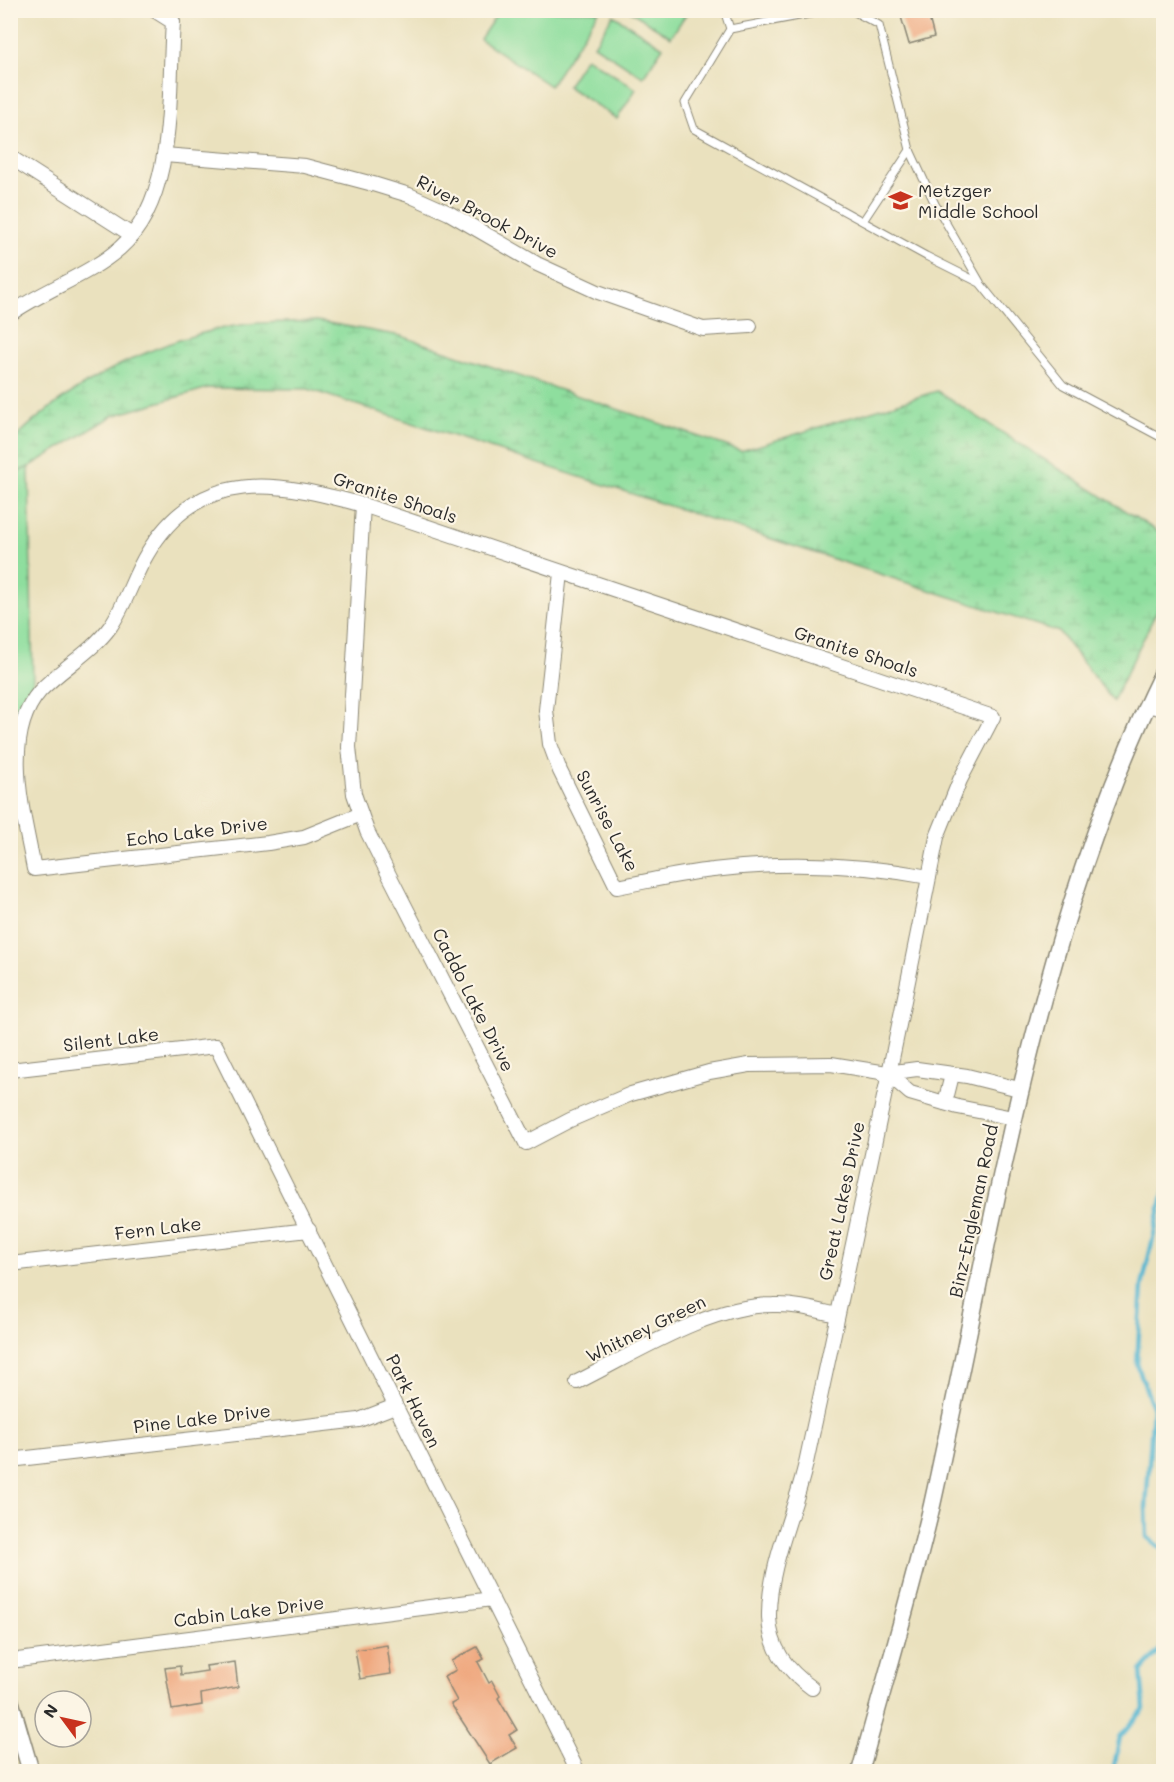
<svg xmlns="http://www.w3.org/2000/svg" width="1174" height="1782" font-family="Mali,sans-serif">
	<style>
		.wetland { fill: url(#wetland-marsh); stroke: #5c8464; stroke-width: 1.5 }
		.park { fill: #8ede9e; stroke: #5c8464; stroke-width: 1.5 }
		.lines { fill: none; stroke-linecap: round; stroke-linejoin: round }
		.stream { stroke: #53b6d1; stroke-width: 4.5 }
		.building { fill: #efa77e }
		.service-casing { stroke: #8a8674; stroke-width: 9 }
		.minor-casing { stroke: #8a8674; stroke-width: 16 }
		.tertiary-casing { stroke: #8a8674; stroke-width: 19 }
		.service { stroke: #fff; stroke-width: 7 }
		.minor { stroke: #fff; stroke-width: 14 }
		.tertiary { stroke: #fff; stroke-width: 16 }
		.labels { text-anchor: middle; stroke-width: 4.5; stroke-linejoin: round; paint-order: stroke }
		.poi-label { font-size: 18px; fill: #2b2b2b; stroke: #fcf5e5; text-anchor: start }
		.street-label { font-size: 18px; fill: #2b2b2b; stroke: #fcf5e5 }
	</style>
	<defs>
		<pattern id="wetland-marsh" width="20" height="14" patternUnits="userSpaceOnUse" patternTransform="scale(1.5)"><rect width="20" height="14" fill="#8ede9e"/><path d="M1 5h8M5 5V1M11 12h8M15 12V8" fill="none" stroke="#7bbf88"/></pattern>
	</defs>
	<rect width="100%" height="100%" fill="#fcf5e5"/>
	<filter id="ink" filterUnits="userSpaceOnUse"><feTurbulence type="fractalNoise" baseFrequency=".0167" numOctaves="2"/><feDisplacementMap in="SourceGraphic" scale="12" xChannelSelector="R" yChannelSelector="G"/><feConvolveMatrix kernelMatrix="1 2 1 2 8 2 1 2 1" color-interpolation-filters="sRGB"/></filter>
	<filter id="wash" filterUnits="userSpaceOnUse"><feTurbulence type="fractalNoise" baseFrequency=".008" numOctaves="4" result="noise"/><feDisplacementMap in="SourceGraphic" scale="24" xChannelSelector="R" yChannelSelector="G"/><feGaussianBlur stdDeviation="1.35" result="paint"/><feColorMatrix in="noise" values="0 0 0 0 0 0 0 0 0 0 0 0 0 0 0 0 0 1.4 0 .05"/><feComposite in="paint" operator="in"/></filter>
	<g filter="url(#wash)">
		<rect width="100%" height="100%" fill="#eae1be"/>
		<!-- wetland -->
		<path class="wetland" d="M317,321L401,336L741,451L937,391L1163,535V598L1113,701L1059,632L308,389L208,388L112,416L29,467L11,475V442C70,383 163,335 248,324C271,322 294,322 317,321Z"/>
		<!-- park -->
		<g class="park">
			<path d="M499,11V10L599,11L550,86L480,39Z"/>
			<path d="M630,11H688L671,37Z"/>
			<path d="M613,15L663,47L643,77L594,45Z"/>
			<path d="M586,57L636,89L617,119L567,86Z"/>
			<path d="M29,467L33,686L15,718L11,736V475Z"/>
		</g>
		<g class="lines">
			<!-- stream -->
			<g class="stream">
				<path d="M1164,1191L1142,1286L1137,1364L1153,1408L1146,1507L1147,1537L1164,1551"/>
				<path d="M1164,1597V1611"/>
				<path d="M1113,1772L1120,1737L1144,1709L1141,1671L1164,1645"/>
			</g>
		</g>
		<g id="blocks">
			<!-- building -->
			<g class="building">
				<path d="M899,10H927L934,37L909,44Z"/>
				<path d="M387,1645L391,1674L360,1679L355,1650Z"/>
				<path d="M477,1647L484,1659L478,1662L489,1683L492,1681L500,1696L498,1698L517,1730L509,1735L517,1748L490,1764L451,1704L457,1701L444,1677L456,1670L451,1661Z"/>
				<path d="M235,1662L238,1687L201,1694L202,1705L172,1710L165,1668L180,1666L181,1675L207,1671L206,1666Z"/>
			</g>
		</g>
	</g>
	<g filter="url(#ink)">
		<use href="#blocks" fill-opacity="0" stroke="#8a8674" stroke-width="1.5"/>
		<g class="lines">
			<defs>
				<g id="service">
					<path d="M724,10L730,29"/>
					<path d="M831,10L730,29L685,103L694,129L926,256L980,283L1063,385L1164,439"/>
					<path d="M851,10L879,25L910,150L935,204L980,282"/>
					<path d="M863,221L910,150"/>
				</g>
				<g id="minor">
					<path d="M164,155L305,166L373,184L409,195L449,213L537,264L598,292L703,329L750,326"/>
					<path d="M10,157L132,235"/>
					<path d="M10,314C45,289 88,276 120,248C177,198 168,92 173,22L154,10"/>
					<path d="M363,505L349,747L354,794L367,831L385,867L526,1143L570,1120L631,1094L709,1072L749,1065L831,1064L887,1073L917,1069L967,1076L1019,1089"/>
					<path d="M561,573L546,710L550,744L560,771L617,887C649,881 681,873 713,870C784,861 859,864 929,877"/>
					<path d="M1146,705L1164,709"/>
					<path d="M361,814L304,837L268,843L34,869C24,814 0,737 40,691C62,668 92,652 110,627C126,604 133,577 147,554C199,465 279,482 363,505L993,717L960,780L937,837C896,1046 851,1255 806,1463C795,1512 768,1567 769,1617C770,1649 787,1670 812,1688"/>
					<path d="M10,1070L216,1046L578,1772"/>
					<path d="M887,1073L910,1093L958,1107L1013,1118"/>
					<path d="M945,1103L952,1075"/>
					<path d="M10,1264L309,1230"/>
					<path d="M577,1382C634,1354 709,1305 773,1305C795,1304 816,1310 837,1315"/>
					<path d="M10,1460L359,1420L395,1406"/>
					<path d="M10,1661L492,1599"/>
				</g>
				<g id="tertiary">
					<path d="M10,1700L31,1772"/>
					<path d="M860,1772C884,1683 911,1594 932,1505C995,1223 1035,931 1164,670"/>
				</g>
			</defs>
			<!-- service casing -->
			<use href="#service" class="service-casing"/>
			<!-- minor casing -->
			<use href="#minor" class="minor-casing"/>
			<!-- tertiary casing -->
			<use href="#tertiary" class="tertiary-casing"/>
			<!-- service -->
			<use href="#service" class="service"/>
			<!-- minor -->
			<use href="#minor" class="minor"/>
			<!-- tertiary -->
			<use href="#tertiary" class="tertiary"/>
		</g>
	</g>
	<!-- icons -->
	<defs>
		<symbol id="school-bare" viewBox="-9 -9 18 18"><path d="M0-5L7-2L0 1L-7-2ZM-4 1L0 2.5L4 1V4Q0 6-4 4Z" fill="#c8321e" stroke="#fcf5e5" stroke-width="2.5" paint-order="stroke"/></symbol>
	</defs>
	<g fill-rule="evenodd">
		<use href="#school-bare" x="884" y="184" width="33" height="33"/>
	</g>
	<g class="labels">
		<!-- poi labels -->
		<g class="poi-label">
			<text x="918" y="197">Metzger<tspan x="918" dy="21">Middle School</tspan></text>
		</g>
		<!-- street labels -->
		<g class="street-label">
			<text transform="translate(487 217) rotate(28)" y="6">River Brook Drive</text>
			<text transform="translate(395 498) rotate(18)" y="6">Granite Shoals</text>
			<text transform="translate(856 652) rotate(18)" y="6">Granite Shoals</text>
			<text transform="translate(607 821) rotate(62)" y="6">Sunrise Lake</text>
			<text transform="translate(197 832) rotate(-7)" y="6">Echo Lake Drive</text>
			<text transform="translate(473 1000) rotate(63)" y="6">Caddo Lake Drive</text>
			<text transform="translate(111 1040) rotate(-7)" y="6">Silent Lake</text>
			<text transform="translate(842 1201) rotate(-78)" y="6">Great Lakes Drive</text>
			<text transform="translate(974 1211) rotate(-78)" y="6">Binz-Engleman Road</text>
			<text transform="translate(158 1229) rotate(-7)" y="6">Fern Lake</text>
			<text transform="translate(646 1329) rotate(-26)" y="6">Whitney Green</text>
			<text transform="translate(413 1401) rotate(64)" y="6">Park Haven</text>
			<text transform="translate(202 1419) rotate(-7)" y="6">Pine Lake Drive</text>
			<text transform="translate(249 1612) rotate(-7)" y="6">Cabin Lake Drive</text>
		</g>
	</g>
	<!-- margin -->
	<rect width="1174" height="1782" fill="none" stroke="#fcf5e5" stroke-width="36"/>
	<!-- north arrow -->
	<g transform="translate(63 1719) rotate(303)"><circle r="28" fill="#fcf5e5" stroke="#a8a49b" stroke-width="1.5"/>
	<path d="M0-4.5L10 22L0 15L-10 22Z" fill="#c8321e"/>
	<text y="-9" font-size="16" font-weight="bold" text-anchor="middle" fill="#2b2b2b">N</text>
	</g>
</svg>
